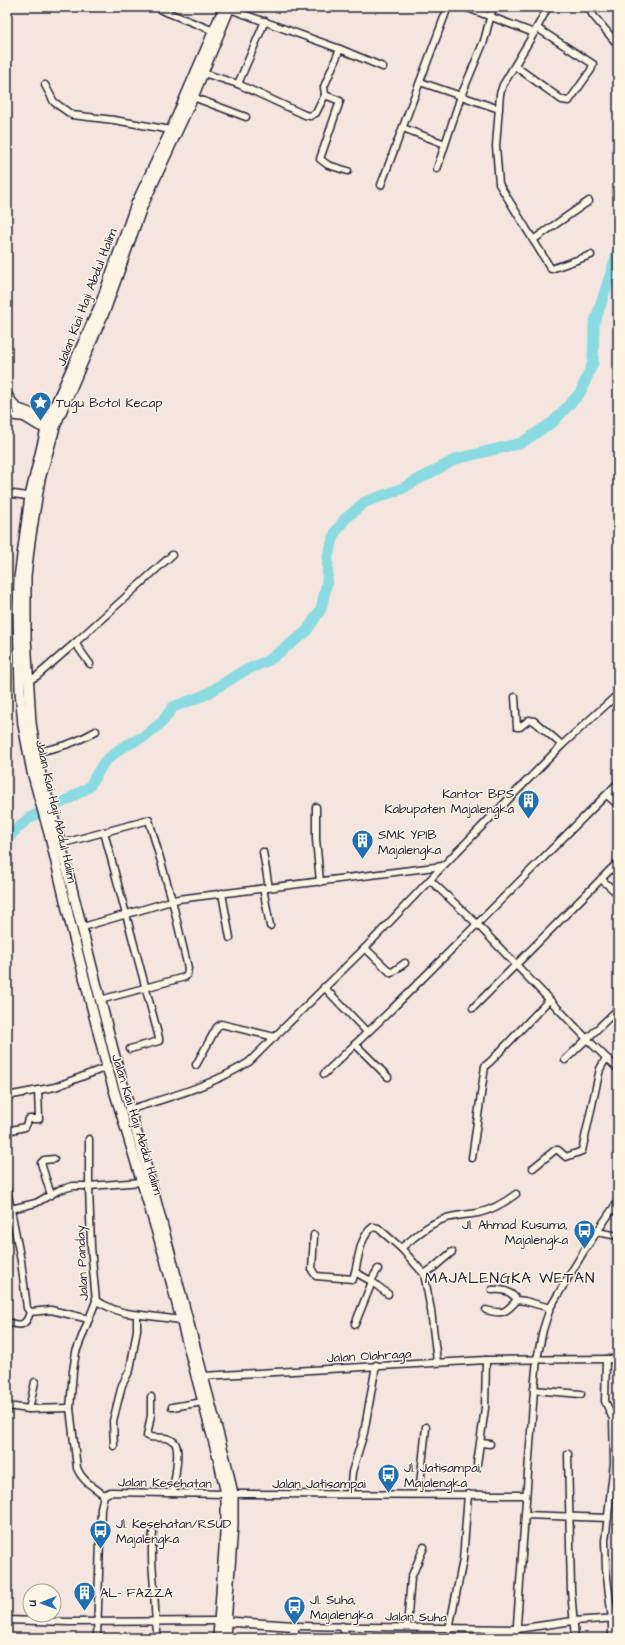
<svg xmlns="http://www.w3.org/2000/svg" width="625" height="1645" font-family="'Architects Daughter',sans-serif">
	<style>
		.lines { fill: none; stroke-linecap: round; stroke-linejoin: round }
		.river { stroke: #8adbe1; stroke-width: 11 }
		.minor-casing { stroke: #22223b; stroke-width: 9 }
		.secondary-casing { stroke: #22223b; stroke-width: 11 }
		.primary-casing { stroke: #22223b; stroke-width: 12 }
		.minor { stroke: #fcf5e5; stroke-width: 6 }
		.secondary { stroke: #fcf5e5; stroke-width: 8 }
		.primary { stroke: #fcf5e5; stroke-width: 9 }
		.labels { text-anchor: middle; stroke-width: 3; stroke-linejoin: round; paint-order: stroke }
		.street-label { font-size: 13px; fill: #22223b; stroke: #fcf5e5 }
		.poi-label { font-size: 13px; fill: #22223b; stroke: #fcf5e5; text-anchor: start }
		.quarter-label { font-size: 15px; letter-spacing: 1px; fill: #22223b; stroke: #fcf5e5 }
	</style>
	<rect width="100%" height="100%" fill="#f4e5df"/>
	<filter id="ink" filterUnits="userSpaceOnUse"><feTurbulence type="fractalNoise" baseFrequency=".025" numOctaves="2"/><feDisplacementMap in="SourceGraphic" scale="8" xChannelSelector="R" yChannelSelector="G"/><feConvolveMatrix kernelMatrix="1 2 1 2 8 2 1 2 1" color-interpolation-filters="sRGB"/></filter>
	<g filter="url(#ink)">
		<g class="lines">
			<!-- river -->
			<path class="river" d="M7,838L29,818L65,801L89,787L104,762L121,748L145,736L162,722L173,707L205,695L242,672L269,660L306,632L321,609L327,582L328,556L335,533L345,519L365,502L401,489L456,459L521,443L553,422L580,393L593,363L594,325L618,251"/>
			<defs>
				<g id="minor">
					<path d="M465,7L534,33L548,7"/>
					<path d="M590,7L592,14L618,45"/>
					<path d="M161,10L214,31"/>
					<path d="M534,33L503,85L500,94L496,146L499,184L551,269L591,255"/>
					<path d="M340,49L383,67"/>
					<path d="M515,66L562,100L569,101L591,70L593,64L537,28"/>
					<path d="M203,73L238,84L305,115L310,116L316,113L325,95L324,87L340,49L227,8"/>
					<path d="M420,82L499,109"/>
					<path d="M238,84L265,21"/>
					<path d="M45,85L54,102L72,115L114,120L171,130"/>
					<path d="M325,95L340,101L320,159L328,165L348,171"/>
					<path d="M193,97L246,117"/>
					<path d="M403,128L445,144"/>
					<path d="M437,169L461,96L484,41L493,7"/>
					<path d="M381,185L448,7"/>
					<path d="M533,240L589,201"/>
					<path d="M7,416L25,418"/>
					<path d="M7,493L33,497"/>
					<path d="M75,643L172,555"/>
					<path d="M28,681L37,676L75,643L90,664"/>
					<path d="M515,697L517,727H520L529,720L534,721L562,745"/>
					<path d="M36,752C62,747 73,744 96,731"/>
					<path d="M607,795L618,805"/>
					<path d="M316,807V839L320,882"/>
					<path d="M104,832L159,1038V1041L130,1049"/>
					<path d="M60,844L149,820L172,900L188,968L187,975L185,977L100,1000"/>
					<path d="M263,852L269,888"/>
					<path d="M601,879L618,894"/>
					<path d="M430,880L477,924L587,1039L618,1069"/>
					<path d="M263,888L270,926"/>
					<path d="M222,893L230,938"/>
					<path d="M83,927L178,899L443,866"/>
					<path d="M365,948L391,973L405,963"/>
					<path d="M324,987L367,1032"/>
					<path d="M473,1008L618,862"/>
					<path d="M355,1044L388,1077"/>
					<path d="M565,1060L618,1009"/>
					<path d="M196,1065L217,1027L221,1024L275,1037"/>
					<path d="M324,1074L392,1009L618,783"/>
					<path d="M7,1096L55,1087L107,1067"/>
					<path d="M128,1110C170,1097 211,1086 249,1062L365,948L443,866L562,745L618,694"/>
					<path d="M7,1131L25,1127L29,1119H39L38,1090"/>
					<path d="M472,1158L485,1066L491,1061L549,1000"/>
					<path d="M533,1168L555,1150H558L566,1157L582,1151L600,1069L606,1058"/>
					<path d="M7,1189L21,1261L27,1308L30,1312L51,1310L89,1319"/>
					<path d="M51,1195L41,1163L44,1160L54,1159"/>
					<path d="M11,1209L36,1203L59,1190L73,1186H89V1139"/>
					<path d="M597,1232L618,1236"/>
					<path d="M314,1235L312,1270L316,1276L353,1279C359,1262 358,1238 373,1227L378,1228L401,1248L424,1274L431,1310L437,1362"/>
					<path d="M401,1248C414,1238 428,1224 444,1219C455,1215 467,1215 478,1213C492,1210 504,1203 516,1194"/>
					<path d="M355,1272L371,1281L388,1294"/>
					<path d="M424,1274L433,1268L452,1252"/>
					<path d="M371,1281L378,1269"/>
					<path d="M492,1290C503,1289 511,1291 517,1300"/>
					<path d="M96,1301L115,1310L126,1313L181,1320"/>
					<path d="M486,1310C504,1315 506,1312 517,1300L525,1301L550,1308"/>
					<path d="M7,1322C20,1326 26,1327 30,1312"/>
					<path d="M355,1324L372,1282"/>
					<path d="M606,1359L605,1401L613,1419L614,1463L605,1541L606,1569L612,1619V1638"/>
					<path d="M203,1376L486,1360L618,1359"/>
					<path d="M534,1390L581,1394"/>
					<path d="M151,1397V1415L147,1436C153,1439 162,1436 169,1439C172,1440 175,1442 176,1445C180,1455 174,1481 173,1493"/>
					<path d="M7,1406L29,1409L70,1408"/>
					<path d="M172,1407L203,1402"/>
					<path d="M29,1409L35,1382"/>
					<path d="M481,1443L490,1444"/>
					<path d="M114,1446L113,1421L122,1385L130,1370L137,1330V1315"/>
					<path d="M568,1454L571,1590L575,1638"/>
					<path d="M477,1464L485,1408L486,1360"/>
					<path d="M233,1494L525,1495"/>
					<path d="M350,1494L352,1472L364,1433L376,1365"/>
					<path d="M419,1494L426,1427"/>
					<path d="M104,1495C94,1487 82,1481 77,1468L70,1408L73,1371L76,1352L96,1301L91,1247L89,1186L142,1182"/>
					<path d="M525,1515L608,1518"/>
					<path d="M153,1533C150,1552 153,1570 154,1589C155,1606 155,1621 158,1638"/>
					<path d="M7,1620L69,1622L219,1621"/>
					<path d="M294,1626L517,1629L573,1621L618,1618"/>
					<path d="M342,1626L347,1638"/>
					<path d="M407,1627L411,1578L424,1547"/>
					<path d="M449,1629L463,1560L468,1494"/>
					<path d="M97,1638L101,1508L104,1495L110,1492L226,1494"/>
					<path d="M516,1638L534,1390L537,1359L543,1330L550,1308L584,1251L618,1201"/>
				</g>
				<g id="secondary">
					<path d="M7,394L21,415L39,426L51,431"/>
					<path d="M17,408C30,411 40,419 53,423"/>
					<path d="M220,1621L294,1626V1638"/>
				</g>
				<g id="primary">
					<path d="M218,1638L226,1519V1494L219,1462L165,1259L107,1067L70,922L50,837L32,772L23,725L20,690L18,612L19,578L30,496L48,421L100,305L136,204L171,130L224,7"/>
					<path d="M225,1638L233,1525V1494L227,1466L155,1197L114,1053L58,834L38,764L31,723L26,637V576L30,541L40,479L56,424L106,308L142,207L193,97L230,7"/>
				</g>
			</defs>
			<!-- minor casing -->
			<use href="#minor" class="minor-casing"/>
			<!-- secondary casing -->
			<use href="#secondary" class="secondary-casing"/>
			<!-- primary casing -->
			<use href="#primary" class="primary-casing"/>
			<!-- minor -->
			<use href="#minor" class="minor"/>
			<!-- secondary -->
			<use href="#secondary" class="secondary"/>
			<!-- primary -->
			<use href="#primary" class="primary"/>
		</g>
	</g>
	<!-- icons -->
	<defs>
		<symbol id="sight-pin" viewBox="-11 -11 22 30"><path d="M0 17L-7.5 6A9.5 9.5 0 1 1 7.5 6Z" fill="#1f6fb2" stroke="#fcf5e5"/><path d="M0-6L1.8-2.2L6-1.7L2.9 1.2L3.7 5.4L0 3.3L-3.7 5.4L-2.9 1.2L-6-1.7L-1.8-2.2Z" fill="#fff"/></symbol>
		<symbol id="building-pin" viewBox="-11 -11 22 30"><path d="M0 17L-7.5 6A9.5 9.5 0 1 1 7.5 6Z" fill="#1f6fb2" stroke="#fcf5e5"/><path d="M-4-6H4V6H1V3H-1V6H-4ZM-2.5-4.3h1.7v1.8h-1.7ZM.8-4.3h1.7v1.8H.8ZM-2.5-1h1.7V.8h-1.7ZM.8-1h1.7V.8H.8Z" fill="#fff"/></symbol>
		<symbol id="bus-pin" viewBox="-11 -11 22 30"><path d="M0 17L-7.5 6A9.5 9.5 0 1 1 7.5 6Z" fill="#1f6fb2" stroke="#fcf5e5"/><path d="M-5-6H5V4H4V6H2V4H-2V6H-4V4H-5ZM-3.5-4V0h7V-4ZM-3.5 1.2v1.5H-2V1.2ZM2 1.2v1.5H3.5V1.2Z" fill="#fff"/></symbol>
	</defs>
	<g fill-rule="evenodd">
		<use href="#sight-pin" x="28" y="390" width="25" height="34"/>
		<use href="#building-pin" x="516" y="788" width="25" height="34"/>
		<use href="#building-pin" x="350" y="828" width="25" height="34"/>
		<use href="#bus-pin" x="572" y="1218" width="25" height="34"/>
		<use href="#bus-pin" x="376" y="1462" width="25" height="34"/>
		<use href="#bus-pin" x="88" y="1518" width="25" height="34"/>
		<use href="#building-pin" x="72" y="1580" width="25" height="34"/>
		<use href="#bus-pin" x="282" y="1594" width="25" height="34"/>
	</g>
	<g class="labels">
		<!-- street labels -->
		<g class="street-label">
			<text transform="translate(86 297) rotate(-69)" y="5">Jalan Kiai Haji Abdul Halim</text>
			<text transform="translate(57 811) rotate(77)" y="5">Jalan Kiai Haji Abdul Halim</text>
			<text transform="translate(138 1124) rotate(73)" y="5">Jalan Kiai Haji Abdul Halim</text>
			<text transform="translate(81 1263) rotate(-93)" y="5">Jalan Panday</text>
			<text transform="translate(369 1355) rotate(-3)" y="5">Jalan Olahraga</text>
			<text transform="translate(165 1482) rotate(1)" y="5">Jalan Kesehatan</text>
			<text x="319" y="1488">Jalan Jatisampai</text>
			<text transform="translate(416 1616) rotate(1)" y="5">Jalan Suha</text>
		</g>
		<!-- poi labels -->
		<g class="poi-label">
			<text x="56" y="407">Tugu Botol Kecap</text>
			<text x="514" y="798" text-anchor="end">Kantor BPS<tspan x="514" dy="15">Kabupaten Majalengka</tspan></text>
			<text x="378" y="839">SMK YPIB<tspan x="378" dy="15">Majalengka</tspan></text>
			<text x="568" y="1229" text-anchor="end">Jl. Ahmad Kusuma,<tspan x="568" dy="15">Majalengka</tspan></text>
			<text x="404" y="1472">Jl. Jatisampai,<tspan x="404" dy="15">Majalengka</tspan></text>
			<text x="116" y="1528">Jl. Kesehatan/RSUD<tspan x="116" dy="15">Majalengka</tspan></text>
			<text x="100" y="1597">AL- FAZZA</text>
			<text x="310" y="1604">Jl. Suha,<tspan x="310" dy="15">Majalengka</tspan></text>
		</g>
		<!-- quarter labels -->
		<g class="quarter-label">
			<text x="510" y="1283">MAJALENGKA WETAN</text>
		</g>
	</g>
	<!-- margin -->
	<rect width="625" height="1645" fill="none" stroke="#fcf5e5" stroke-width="24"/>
	<rect x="12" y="12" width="601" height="1621" fill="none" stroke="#22223b" stroke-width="1.5" filter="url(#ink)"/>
	<!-- north arrow -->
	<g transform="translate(42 1603) rotate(269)"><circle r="19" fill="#fcf5e5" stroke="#a5a1a1"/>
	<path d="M0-3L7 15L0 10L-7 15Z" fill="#1f6fb2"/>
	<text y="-6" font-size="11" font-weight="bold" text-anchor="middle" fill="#22223b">U</text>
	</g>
</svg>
